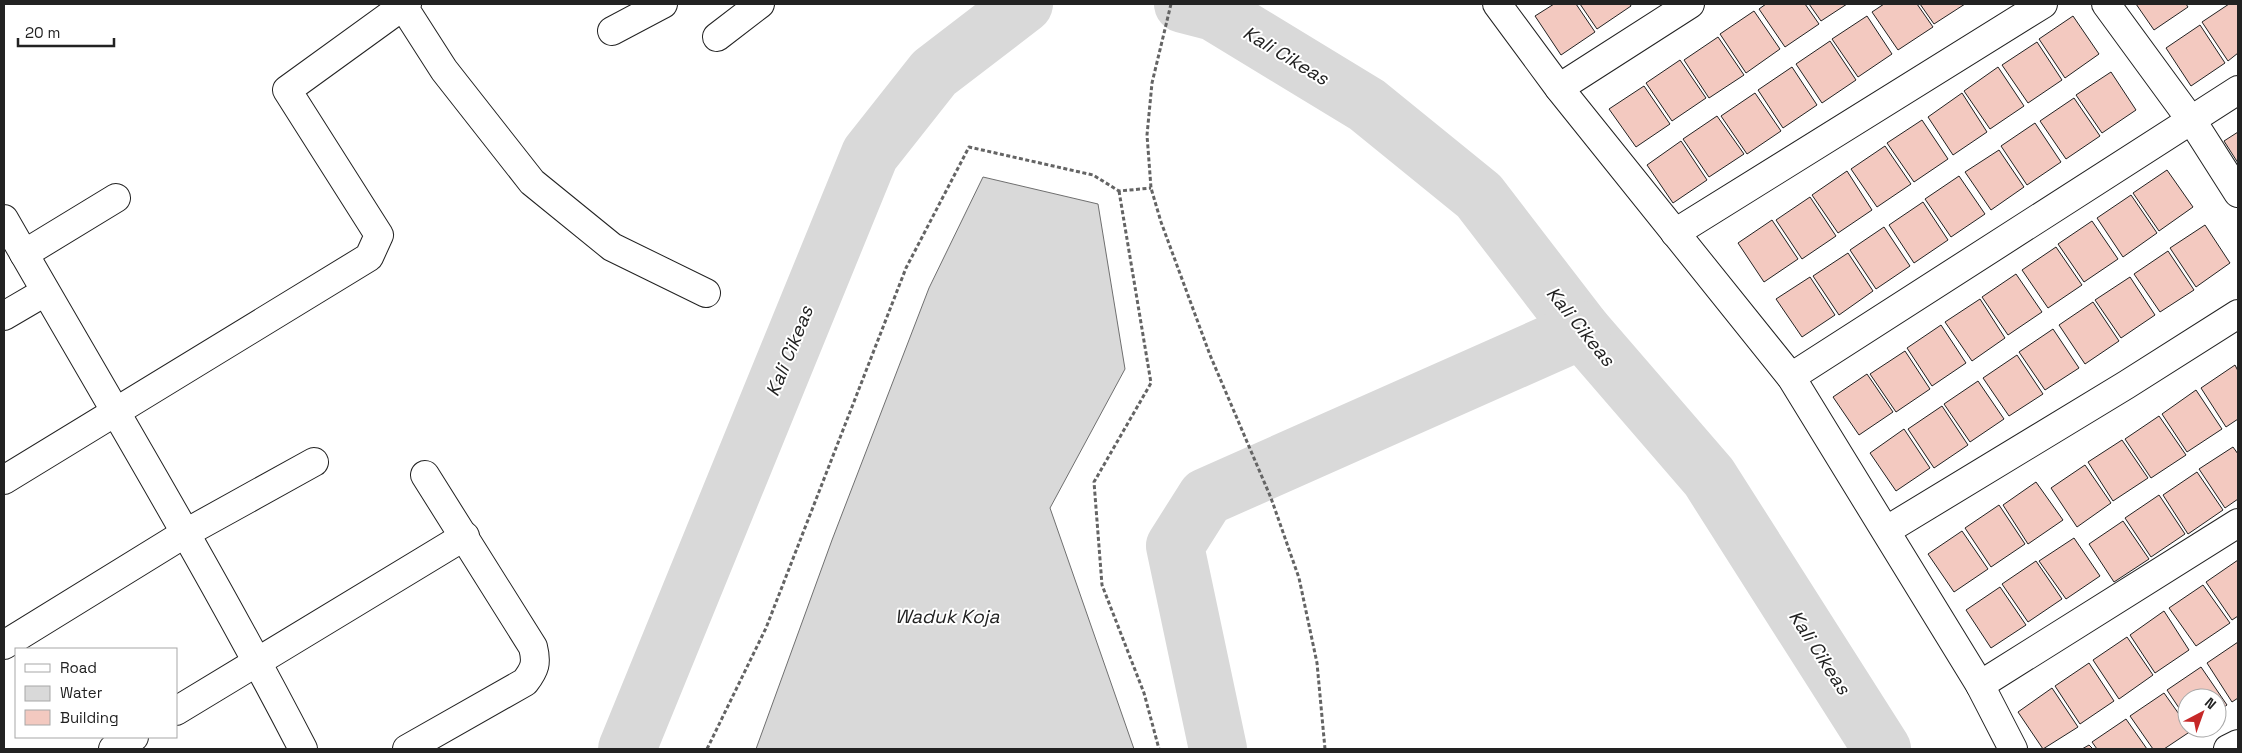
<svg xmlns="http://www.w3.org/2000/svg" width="2242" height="753" font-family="'Space Grotesk',sans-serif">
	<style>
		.water { fill: #d9d9d9; stroke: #6f6f6f }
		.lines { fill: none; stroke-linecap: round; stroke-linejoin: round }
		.river { stroke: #d9d9d9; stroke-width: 58 }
		.building { fill: #f3c9c0; stroke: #222 }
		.minor-casing { stroke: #222; stroke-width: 30 }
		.path { stroke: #646464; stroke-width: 3; stroke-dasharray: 4 2.5; stroke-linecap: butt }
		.minor { stroke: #fff; stroke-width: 28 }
		.labels { text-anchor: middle; stroke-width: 4; stroke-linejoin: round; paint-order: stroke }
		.water-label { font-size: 19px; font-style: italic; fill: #222; stroke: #fff }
	</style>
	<rect width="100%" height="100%" fill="#fff"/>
	<!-- water -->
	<path class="water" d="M983,177L1098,204L1125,369L1050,508L1134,749H756L832,540L929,288Z"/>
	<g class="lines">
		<!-- river -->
		<g class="river">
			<path d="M1183,4L1214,12L1367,105L1479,196L1582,330L1709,477L1882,749"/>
			<path d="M627,749L870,154L934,73L1024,4"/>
			<path d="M1218,749L1175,546L1206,497L1582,330"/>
		</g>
	</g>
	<!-- building -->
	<g class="building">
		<path d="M1554,4H1576L1595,32L1561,55L1535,16Z"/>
		<path d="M1580,4H1630L1631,6L1597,29Z"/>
		<path d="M1766,4H1805L1819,24L1785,47L1759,9Z"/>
		<path d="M1809,4H1847L1821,21Z"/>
		<path d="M1884,4H1917L1933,27L1898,50L1872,12Z"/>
		<path d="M1920,4H1965L1934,24Z"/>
		<path d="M2136,4H2186L2188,7L2154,30Z"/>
		<path d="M2229,4H2238V53L2228,61L2202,22Z"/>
		<path d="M1754,11L1780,49L1746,73L1720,34Z"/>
		<path d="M1867,16L1892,54L1858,77L1832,39Z"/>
		<path d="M2073,16L2099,54L2065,78L2039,39Z"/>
		<path d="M2200,25L2225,63L2191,86L2166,48Z"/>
		<path d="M1718,37L1744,75L1709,98L1684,60Z"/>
		<path d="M1830,41L1856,80L1822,103L1796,64Z"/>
		<path d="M2037,42L2062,80L2028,103L2002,65Z"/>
		<path d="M1680,60L1706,98L1672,121L1646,83Z"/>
		<path d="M1792,67L1817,105L1783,128L1758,90Z"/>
		<path d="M1998,67L2024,106L1990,129L1964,91Z"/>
		<path d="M2111,72L2136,110L2102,133L2076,95Z"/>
		<path d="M1644,86L1670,124L1636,147L1609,109Z"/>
		<path d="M1755,93L1781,131L1747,154L1721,116Z"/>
		<path d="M1962,93L1987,132L1953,155L1928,117Z"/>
		<path d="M2074,98L2100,136L2066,159L2040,121Z"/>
		<path d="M1717,116L1744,154L1709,177L1683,139Z"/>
		<path d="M1922,120L1948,159L1914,182L1887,143Z"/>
		<path d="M2035,123L2061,162L2027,185L2001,146Z"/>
		<path d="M2238,132V163L2224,141Z"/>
		<path d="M1681,141L1707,180L1673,203L1647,165Z"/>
		<path d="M1885,146L1911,184L1877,207L1851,169Z"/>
		<path d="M1999,150L2024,187L1991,210L1965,172Z"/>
		<path d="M2167,170L2193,207L2159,231L2133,193Z"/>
		<path d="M1847,171L1872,210L1838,233L1812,195Z"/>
		<path d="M1959,176L1985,214L1951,237L1925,199Z"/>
		<path d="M2131,195L2157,233L2123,257L2097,218Z"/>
		<path d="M1810,197L1836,236L1802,259L1776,220Z"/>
		<path d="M1923,202L1948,240L1914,263L1889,225Z"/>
		<path d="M1772,220L1798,259L1764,282L1738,243Z"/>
		<path d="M2092,221L2118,259L2084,282L2058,244Z"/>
		<path d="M2205,225L2230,263L2196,287L2170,248Z"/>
		<path d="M1884,227L1910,266L1876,289L1850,250Z"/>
		<path d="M2056,247L2082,285L2048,308L2022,270Z"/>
		<path d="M2168,251L2194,290L2160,312L2134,274Z"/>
		<path d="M1848,253L1873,291L1839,315L1813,276Z"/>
		<path d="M2016,274L2042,312L2008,335L1982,297Z"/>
		<path d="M1810,277L1835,315L1802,337L1776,299Z"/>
		<path d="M2130,277L2155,315L2121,338L2095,300Z"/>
		<path d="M1980,299L2005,338L1972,361L1945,322Z"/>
		<path d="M2093,302L2119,341L2085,364L2059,325Z"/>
		<path d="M1941,325L1966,363L1932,386L1907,348Z"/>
		<path d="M2053,329L2079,368L2045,390L2019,352Z"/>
		<path d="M1905,351L1930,389L1896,412L1870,374Z"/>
		<path d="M2017,355L2043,394L2009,416L1983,378Z"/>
		<path d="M2235,365L2238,371V419L2226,427L2201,388Z"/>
		<path d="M1867,374L1893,412L1859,435L1833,397Z"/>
		<path d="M1978,381L2004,419L1970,442L1944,404Z"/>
		<path d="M2196,390L2222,429L2187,452L2162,414Z"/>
		<path d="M1942,406L1968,445L1934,468L1908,429Z"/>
		<path d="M2159,416L2186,455L2151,478L2125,439Z"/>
		<path d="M1904,429L1930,468L1896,491L1870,453Z"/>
		<path d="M2122,440L2148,478L2113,501L2088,462Z"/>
		<path d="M2233,447L2238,454V499L2225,508L2199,469Z"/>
		<path d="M2085,465L2111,503L2077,527L2051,488Z"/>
		<path d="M2197,472L2223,510L2188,534L2163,495Z"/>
		<path d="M2036,482L2063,520L2028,544L2003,505Z"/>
		<path d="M2159,495L2185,534L2151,557L2125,518Z"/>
		<path d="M1999,505L2025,544L1991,567L1965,528Z"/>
		<path d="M2123,521L2149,559L2114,582L2089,544Z"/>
		<path d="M1962,531L1988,569L1954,592L1928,554Z"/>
		<path d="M2074,538L2100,576L2066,599L2039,561Z"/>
		<path d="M2238,560V616L2232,620L2206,582Z"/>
		<path d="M2036,561L2062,599L2028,622L2002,584Z"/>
		<path d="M2203,585L2230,623L2196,646L2169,608Z"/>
		<path d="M2000,587L2026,625L1991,648L1966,610Z"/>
		<path d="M2164,611L2189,650L2155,673L2130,635Z"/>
		<path d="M2127,637L2153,675L2119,699L2093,660Z"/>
		<path d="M2238,642V698L2232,702L2207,663Z"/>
		<path d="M2089,663L2114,701L2080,724L2055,686Z"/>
		<path d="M2201,667L2227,705L2217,712V698H2187V720L2167,690Z"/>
		<path d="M2052,688L2078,727L2043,749L2018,712Z"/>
		<path d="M2164,693L2191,731L2164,749H2153L2130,716Z"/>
		<path d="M2126,719L2147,749H2097L2092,742Z"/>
		<path d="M2089,745L2093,749H2082Z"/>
	</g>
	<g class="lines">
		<defs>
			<g id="minor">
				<path d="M407,4L403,6L444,70L532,182L612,247L706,293"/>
				<path d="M1497,4L1559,88L1791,377L1980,685L2013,749"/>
				<path d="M2106,4L2196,127L2238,193"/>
				<path d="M612,31L663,4"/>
				<path d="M717,37L760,4"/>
				<path d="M1559,88L1690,4"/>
				<path d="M4,219C105,395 210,569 303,749"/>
				<path d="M1675,233L2043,4"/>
				<path d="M24,254L116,198"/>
				<path d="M4,316L45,292"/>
				<path d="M1791,377L2238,90"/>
				<path d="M4,480L369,257L379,235L287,90L403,6L401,4"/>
				<path d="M1887,530L2126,385L2238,314"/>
				<path d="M4,645L184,534L314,462"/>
				<path d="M1980,685L2238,523"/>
				<path d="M176,711L465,536"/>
				<path d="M113,749L134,737"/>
				<path d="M407,749L525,682C535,669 537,663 533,647L425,475"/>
				<path d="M2228,749L2238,744"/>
			</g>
		</defs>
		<!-- minor casing -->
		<use href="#minor" class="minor-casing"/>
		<!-- path -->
		<g class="path">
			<path d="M1171,4L1152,83L1147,135L1151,188L1161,222L1210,355L1271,498L1299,578L1317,663L1325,749"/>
			<path d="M1119,191L1151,383L1094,482L1102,585L1144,693L1159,749"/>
			<path d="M707,749L766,628L906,268L969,147L1093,175L1119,191L1151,188"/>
		</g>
		<!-- minor -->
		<use href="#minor" class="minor"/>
	</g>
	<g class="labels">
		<!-- water labels -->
		<g class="water-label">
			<text transform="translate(1286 55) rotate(31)" y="7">Kali Cikeas</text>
			<text transform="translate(1581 326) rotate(51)" y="7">Kali Cikeas</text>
			<text transform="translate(789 351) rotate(-68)" y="7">Kali Cikeas</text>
			<text x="947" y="623">Waduk Koja</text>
			<text transform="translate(1820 652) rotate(57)" y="7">Kali Cikeas</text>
		</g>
	</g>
	<!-- border -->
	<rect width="2242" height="753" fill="none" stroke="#222222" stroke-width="10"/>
	<!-- legend -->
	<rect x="15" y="648" width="162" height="90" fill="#ffffff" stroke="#a7a7a7"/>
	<rect x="25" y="664" width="25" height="8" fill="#ffffff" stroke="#a7a7a7"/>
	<text x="60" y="673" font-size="15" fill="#222222">Road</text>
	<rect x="25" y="686" width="25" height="15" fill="#d9d9d9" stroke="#a7a7a7"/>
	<text x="60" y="698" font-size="15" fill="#222222">Water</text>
	<rect x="25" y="710" width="25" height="15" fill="#f3c9c0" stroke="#a7a7a7"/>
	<text x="60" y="723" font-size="15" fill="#222222">Building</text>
	<!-- north arrow -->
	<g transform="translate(2202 713) rotate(41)"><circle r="24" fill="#ffffff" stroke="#a7a7a7"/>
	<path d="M0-4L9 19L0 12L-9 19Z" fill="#c62828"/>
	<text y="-8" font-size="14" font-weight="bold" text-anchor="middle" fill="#222222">N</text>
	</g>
	<!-- scale -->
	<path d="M18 38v8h96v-8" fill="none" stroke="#222222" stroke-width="2.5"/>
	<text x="25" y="38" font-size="15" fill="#222222" stroke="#ffffff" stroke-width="4" paint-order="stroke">20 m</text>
</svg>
